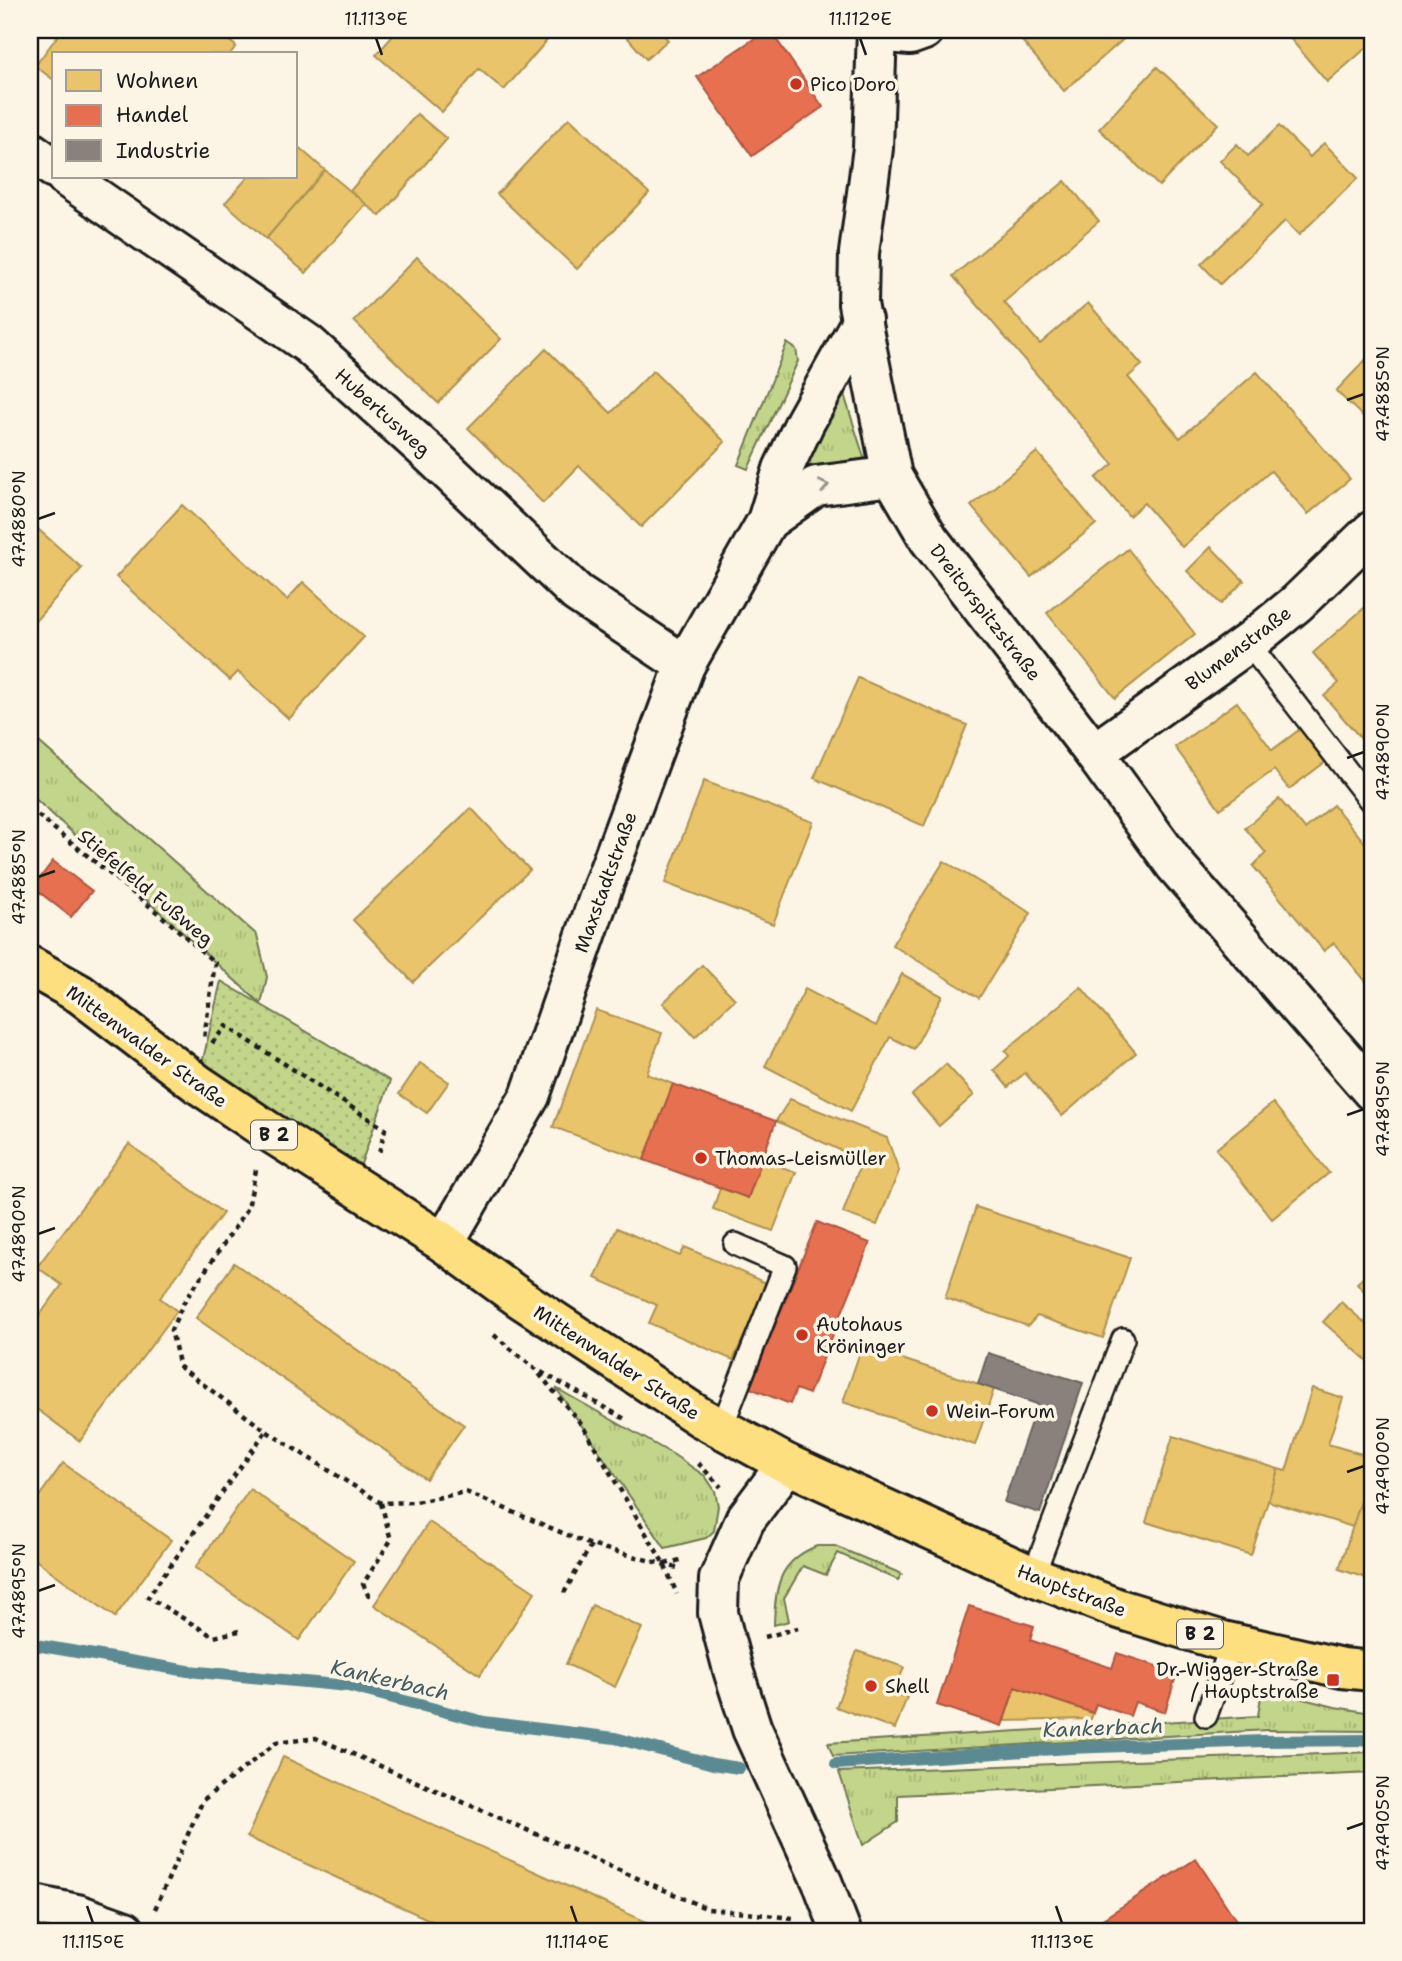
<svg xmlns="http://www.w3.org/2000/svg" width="1402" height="1961" font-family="'Shantell Sans',sans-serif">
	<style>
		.grass { fill: url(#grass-tufts); stroke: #6f7853; stroke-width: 2 }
		.park { fill: url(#park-dots); stroke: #6f7853; stroke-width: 2 }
		.homes { fill: #e9c46a; stroke: #ac9253; stroke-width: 2 }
		.shops { fill: #e76f51; stroke: #aa5641; stroke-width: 2 }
		.industry { fill: #8a817c; stroke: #69635f; stroke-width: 2 }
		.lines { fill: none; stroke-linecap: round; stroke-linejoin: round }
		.stream { stroke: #5b8a93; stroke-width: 12 }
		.service-casing { stroke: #1c1c1c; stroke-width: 26 }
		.minor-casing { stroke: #1c1c1c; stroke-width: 44 }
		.primary-casing { stroke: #1c1c1c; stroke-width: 44 }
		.path { stroke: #1c1c1c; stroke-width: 4.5; stroke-dasharray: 5 5; stroke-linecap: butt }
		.service { stroke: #fcf5e5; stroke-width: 21 }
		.minor { stroke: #fcf5e5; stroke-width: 38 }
		.primary { stroke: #fedf80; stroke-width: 38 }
		.oneway { stroke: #97938b }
		.ticks { fill: none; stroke: #1c1c1c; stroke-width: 2.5 }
		.poi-dot { fill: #c8321e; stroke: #fcf5e5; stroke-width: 2.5 }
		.labels { text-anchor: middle; stroke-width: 7; stroke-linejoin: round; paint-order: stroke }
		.shield { fill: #fcf5e5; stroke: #5f5d58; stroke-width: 2 }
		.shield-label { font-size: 18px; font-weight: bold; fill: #1c1c1c }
		.poi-label { font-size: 19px; fill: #1c1c1c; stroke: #fcf5e5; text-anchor: start }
		.street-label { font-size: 19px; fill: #1c1c1c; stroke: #fcf5e5 }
		.water-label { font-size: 21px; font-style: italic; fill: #415c62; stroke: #fcf5e5 }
		.neatline { fill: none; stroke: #1c1c1c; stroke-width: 2.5 }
		.ticks-label { font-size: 18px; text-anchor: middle; fill: #1c1c1c }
	</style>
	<defs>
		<pattern id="grass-tufts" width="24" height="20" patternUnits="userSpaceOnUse" patternTransform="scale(1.75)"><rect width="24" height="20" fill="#c2d58a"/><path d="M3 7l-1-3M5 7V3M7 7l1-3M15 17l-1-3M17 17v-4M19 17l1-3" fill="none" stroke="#a6b676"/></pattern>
		<pattern id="park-dots" width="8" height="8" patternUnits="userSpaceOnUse" patternTransform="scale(1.75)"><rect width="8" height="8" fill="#c2d58a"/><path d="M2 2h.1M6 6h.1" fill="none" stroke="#a6b676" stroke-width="1.8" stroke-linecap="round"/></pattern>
	</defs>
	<rect width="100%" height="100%" fill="#fcf5e5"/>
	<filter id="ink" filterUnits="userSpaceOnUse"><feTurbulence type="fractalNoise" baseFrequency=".0143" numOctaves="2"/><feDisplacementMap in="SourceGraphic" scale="14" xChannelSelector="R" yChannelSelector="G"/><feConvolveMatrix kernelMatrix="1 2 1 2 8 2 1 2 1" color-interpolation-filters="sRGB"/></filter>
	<g filter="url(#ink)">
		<!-- grass -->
		<g class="grass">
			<path d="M787,343L796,349L798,361L748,469L738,465Z"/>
			<path d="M842,388L867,467L803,478L832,391Z"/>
			<path d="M30,734L257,935L267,977L261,1004L30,794Z"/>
			<path d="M556,1388L674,1455L705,1476L715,1491L718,1506L714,1531L706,1538L665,1548Z"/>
			<path d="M817,1546H835L902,1574L898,1580L838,1553L826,1575L803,1566L784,1598L789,1621L774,1625C775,1588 778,1561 817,1546Z"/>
			<path d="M1267,1690L1335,1707L1372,1713V1731L1267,1730L833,1756L828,1743L1258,1716L1261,1696Z"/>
			<path d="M1372,1752V1773L898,1795V1822L863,1845L839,1772Z"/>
		</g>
		<!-- park -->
		<path class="park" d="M221,981L390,1081L354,1184L199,1077Z"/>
		<!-- homes -->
		<g class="homes">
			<path d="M62,30H168L171,32L173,30H215L236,46L230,54H54V80L35,66Z"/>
			<path d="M398,30H540L549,38L504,90L479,69L442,112L376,55Z"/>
			<path d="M621,30H659L668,40L646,59Z"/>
			<path d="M1023,30H1134L1064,91L1017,35Z"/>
			<path d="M1283,30H1372V43L1327,82Z"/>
			<path d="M1157,67L1218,124L1159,186L1099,129Z"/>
			<path d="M417,114L447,139L380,216L350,191Z"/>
			<path d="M569,118L649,193L577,269L497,194Z"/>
			<path d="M1279,126L1310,157L1324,143L1358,178L1299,235L1285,221L1220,284L1201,264L1263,204L1220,161L1237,144L1248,156Z"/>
			<path d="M296,145L325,170L266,239L225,203L248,177H296Z"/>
			<path d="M325,170L366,204L306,273L266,239Z"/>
			<path d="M1065,181L1099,221L1004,302L1040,344L1088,303L1142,365L1128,377L1180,438L1257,372L1350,479L1308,514L1271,471L1182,547L1144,503L1129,516L1096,478L1113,464L953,276Z"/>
			<path d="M417,257L501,339L438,403L354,321Z"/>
			<path d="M546,349L611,413L653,371L725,442L641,527L579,466L543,503L468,428Z"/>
			<path d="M1372,353V425L1336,391Z"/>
			<path d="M1037,452L1096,524L1031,577L971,506Z"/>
			<path d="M182,505L287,600L303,582L364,637L289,719L238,672L230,680L116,577Z"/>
			<path d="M30,522L82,568L30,627Z"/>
			<path d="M1211,547L1244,581L1221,604L1187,571Z"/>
			<path d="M1128,549L1195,634L1115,698L1047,613Z"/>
			<path d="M1372,601V747L1370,749L1324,696L1339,683L1313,653Z"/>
			<path d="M858,678L967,725L924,826L814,778Z"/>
			<path d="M1237,702L1272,750L1303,727L1328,760L1289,789L1274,770L1220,809L1175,747Z"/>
			<path d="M704,781L813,822L773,924L665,883Z"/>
			<path d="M1279,799L1305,829L1333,805L1372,851V989L1334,943L1324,951L1253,866L1266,853L1245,828Z"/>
			<path d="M471,808L530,870L413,982L353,920Z"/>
			<path d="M944,861L1031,913L979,998L892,945Z"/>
			<path d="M702,965L735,999L695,1037L663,1003Z"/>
			<path d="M902,974L942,996L914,1049L890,1037L851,1111L765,1066L805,989L876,1026Z"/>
			<path d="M1081,987L1136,1053L1062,1116L1025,1073L1008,1087L994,1070L1009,1056L1005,1051Z"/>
			<path d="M596,1010L662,1033L647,1074L673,1084L644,1160L553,1127Z"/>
			<path d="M420,1063L449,1082L427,1113L399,1094Z"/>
			<path d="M946,1064L974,1095L939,1126L912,1095Z"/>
			<path d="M790,1099L887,1138L899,1171L877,1225L843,1213L862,1160L776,1121Z"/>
			<path d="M1273,1103L1329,1173L1272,1219L1216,1149Z"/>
			<path d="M129,1144L223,1213L160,1298L177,1311L80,1441L30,1404V1328L62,1285L37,1267Z"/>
			<path d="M762,1160L796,1172L773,1231L713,1209L720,1188L748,1198Z"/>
			<path d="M976,1207L1130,1258L1103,1338L1037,1316L1028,1326L945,1298Z"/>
			<path d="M617,1228L680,1256L685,1247L768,1284L733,1360L649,1323L657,1305L595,1278Z"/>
			<path d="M234,1263L464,1425L426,1479L196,1318Z"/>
			<path d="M1372,1270V1300L1357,1283Z"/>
			<path d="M1341,1302L1372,1329V1365L1323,1322Z"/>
			<path d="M862,1346L994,1389L975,1445L843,1402Z"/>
			<path d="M1312,1388L1343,1398L1328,1444L1372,1457V1487L1366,1485L1353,1527L1268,1501L1278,1469L1286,1471Z"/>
			<path d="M1173,1436L1278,1469L1251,1555L1146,1522Z"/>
			<path d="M63,1463L171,1540L115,1617L30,1556V1509Z"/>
			<path d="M250,1489L354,1561L299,1640L195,1568Z"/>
			<path d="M1359,1507L1372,1511V1580L1339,1569Z"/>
			<path d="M429,1522L535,1592L480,1675L374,1605Z"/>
			<path d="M592,1605L642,1628L615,1687L566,1664Z"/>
			<path d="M857,1651L904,1667L894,1694L907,1697L895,1729L836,1707Z"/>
			<path d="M1015,1687L1093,1713L1091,1719L1004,1721Z"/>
			<path d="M283,1757L666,1931H454L247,1837Z"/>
		</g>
		<!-- shops -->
		<g class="shops">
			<path d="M767,30H770L823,107L752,156L697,77Z"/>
			<path d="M53,861L92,891L71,917L33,887Z"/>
			<path d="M673,1084L776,1121L748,1198L644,1160Z"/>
			<path d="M817,1222L870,1243L809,1394L796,1389L790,1404L750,1388Z"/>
			<path d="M969,1606L1034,1626L1030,1640L1112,1668L1117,1653L1177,1673L1165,1712L1135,1702L1130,1716L1096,1704L1093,1713L1015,1687L1002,1726L937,1705Z"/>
			<path d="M1196,1859L1243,1931H1084Z"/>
		</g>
		<!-- industry -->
		<path class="industry" d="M988,1353L1083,1383L1040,1513L1004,1502L1037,1404L978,1384Z"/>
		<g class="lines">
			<!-- stream -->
			<g class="stream">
				<path d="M30,1644L188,1671L348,1686L484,1722L615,1738L713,1764L739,1768"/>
				<path d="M836,1764L1069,1748L1263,1741L1372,1740"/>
			</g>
			<defs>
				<g id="service">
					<path d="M1248,643L1372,803"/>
					<path d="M721,1429L785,1266L735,1244"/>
					<path d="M1033,1576L1123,1339"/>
					<path d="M1206,1716L1232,1643"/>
				</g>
				<g id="minor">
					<path d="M877,30L873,148L859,253L858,304L892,476L929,539L1094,753L1175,865L1372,1091"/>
					<path d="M878,32L910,35L924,30"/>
					<path d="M30,151L54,168"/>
					<path d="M66,177L308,344L430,454L577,593L685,665"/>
					<path d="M767,521L816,486L892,476"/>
					<path d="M1094,753L1248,643L1296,604L1372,531"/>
					<path d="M444,1243L530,1096L603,886L685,665L767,521L783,469L805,422L862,320"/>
					<path d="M787,1464L745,1520L719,1579L718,1613L733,1670L752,1729L823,1884L841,1931"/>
					<path d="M30,1904L77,1914L125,1931"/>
				</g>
				<path id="primary" d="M30,966L80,994L198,1084L265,1129L444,1243L521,1299L700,1417L787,1464L1033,1576L1119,1609L1223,1641L1342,1668L1372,1671"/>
			</defs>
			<!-- service casing -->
			<use href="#service" class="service-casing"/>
			<!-- minor casing -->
			<use href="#minor" class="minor-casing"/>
			<!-- primary casing -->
			<use href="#primary" class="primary-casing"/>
			<!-- path -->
			<g class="path">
				<path d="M30,809L169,922L215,963L204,1038"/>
				<path d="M212,1043L226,1026L385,1129L379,1153"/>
				<path d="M256,1170L248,1208L184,1302L171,1330L180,1367L266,1431L381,1503L416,1502L466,1492L591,1545L681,1569"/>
				<path d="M494,1335L535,1369L582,1425L664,1564L677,1594"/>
				<path d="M541,1372L625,1419"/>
				<path d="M698,1463L721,1487"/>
				<path d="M665,1564L684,1559"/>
				<path d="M564,1593L591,1545"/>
				<path d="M369,1597L363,1584L391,1540L381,1503"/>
				<path d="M239,1631L214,1637L148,1597L266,1431"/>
				<path d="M765,1637L798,1628"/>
				<path d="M155,1909L203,1800L276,1743L316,1738L708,1909L793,1918"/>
			</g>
			<!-- service -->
			<use href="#service" class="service"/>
			<!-- minor -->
			<use href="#minor" class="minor"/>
			<!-- primary -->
			<use href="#primary" class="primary"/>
		</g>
		<!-- one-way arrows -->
		<defs><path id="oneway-chevron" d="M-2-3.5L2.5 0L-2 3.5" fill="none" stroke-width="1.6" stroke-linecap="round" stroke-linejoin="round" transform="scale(1.75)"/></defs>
		<use class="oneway" href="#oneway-chevron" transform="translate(824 486) rotate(-12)"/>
	</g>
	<!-- ticks -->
	<path class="ticks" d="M376,38L382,55M860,38L866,55M1347,400L1364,394M38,519L55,513M1347,758L1364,752M38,877L55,871M1347,1115L1364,1109M38,1234L55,1228M1347,1472L1364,1466M38,1591L55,1585M1347,1829L1364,1823M87,1906L93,1923M571,1906L577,1923M1056,1906L1062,1923"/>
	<!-- markers -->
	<g class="poi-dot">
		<circle cx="796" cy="84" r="7"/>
		<circle cx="701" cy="1158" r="7"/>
		<circle cx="802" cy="1335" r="7"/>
		<circle cx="932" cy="1411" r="7"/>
		<rect x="1326" y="1673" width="14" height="14" rx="3.5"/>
		<circle cx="871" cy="1686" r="7"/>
	</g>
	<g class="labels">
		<!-- shield labels -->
		<g class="shield">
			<rect x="251" y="1120.5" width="46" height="29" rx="5"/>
			<rect x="1177" y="1619.5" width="46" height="29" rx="5"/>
		</g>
		<g class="shield-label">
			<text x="274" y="1141">B 2</text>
			<text x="1200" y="1640">B 2</text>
		</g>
		<!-- poi labels -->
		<g class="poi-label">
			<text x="810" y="91">Pico Doro</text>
			<text x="715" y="1165">Thomas-Leismüller</text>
			<text x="816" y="1331">Autohaus<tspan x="816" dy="22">Kröninger</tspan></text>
			<text x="946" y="1418">Wein-Forum</text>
			<text x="1319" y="1676" text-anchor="end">Dr.-Wigger-Straße<tspan x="1319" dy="22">/ Hauptstraße</tspan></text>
			<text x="885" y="1693">Shell</text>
		</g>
		<!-- street labels -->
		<g class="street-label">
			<text transform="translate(383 412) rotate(42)" y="7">Hubertusweg</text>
			<text transform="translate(986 612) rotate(52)" y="7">Dreitorspitzstraße</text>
			<text transform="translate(1238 648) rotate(-37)" y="7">Blumenstraße</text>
			<text transform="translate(605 882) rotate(-70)" y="7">Maxstadtstraße</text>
			<text transform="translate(146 887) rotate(40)" y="7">Stiefelfeld Fußweg</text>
			<text transform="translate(147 1046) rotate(36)" y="7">Mittenwalder Straße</text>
			<text transform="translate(617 1362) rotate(33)" y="7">Mittenwalder Straße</text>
			<text transform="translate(1072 1590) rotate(21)" y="7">Hauptstraße</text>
		</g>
		<!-- water labels -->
		<g class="water-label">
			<text transform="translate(390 1680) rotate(13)" y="7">Kankerbach</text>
			<text transform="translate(1103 1728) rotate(-2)" y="7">Kankerbach</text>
		</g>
	</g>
	<!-- margin -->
	<rect width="1402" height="1961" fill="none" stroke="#fcf5e5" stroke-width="77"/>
	<!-- legend -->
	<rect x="52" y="52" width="245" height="126" fill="#fcf5e5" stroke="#a29e95" stroke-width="2"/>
	<rect x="66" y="70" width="35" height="21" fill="#e9c46a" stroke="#a29e95" stroke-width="2"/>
	<text x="116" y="88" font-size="21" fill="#1c1c1c">Wohnen</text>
	<rect x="66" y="105" width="35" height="21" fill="#e76f51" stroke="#a29e95" stroke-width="2"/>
	<text x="116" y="122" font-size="21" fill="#1c1c1c">Handel</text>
	<rect x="66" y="140" width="35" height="21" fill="#8a817c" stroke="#a29e95" stroke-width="2"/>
	<text x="116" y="158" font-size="21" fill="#1c1c1c">Industrie</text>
	<rect x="38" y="38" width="1326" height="1885" class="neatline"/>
	<g class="ticks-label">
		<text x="376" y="25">11.113°E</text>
		<text x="860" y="25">11.112°E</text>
		<text transform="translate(1383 394) rotate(-90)" y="6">47.4885°N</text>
		<text transform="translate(19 519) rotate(-90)" y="6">47.4880°N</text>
		<text transform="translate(1383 752) rotate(-90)" y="6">47.4890°N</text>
		<text transform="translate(19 877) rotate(-90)" y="6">47.4885°N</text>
		<text transform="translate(1383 1109) rotate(-90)" y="6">47.4895°N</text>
		<text transform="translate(19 1234) rotate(-90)" y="6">47.4890°N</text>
		<text transform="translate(1383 1466) rotate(-90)" y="6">47.4900°N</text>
		<text transform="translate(19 1591) rotate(-90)" y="6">47.4895°N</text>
		<text transform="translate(1383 1823) rotate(-90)" y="6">47.4905°N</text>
		<text x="93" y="1948">11.115°E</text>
		<text x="577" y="1948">11.114°E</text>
		<text x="1062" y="1948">11.113°E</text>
	</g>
</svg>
